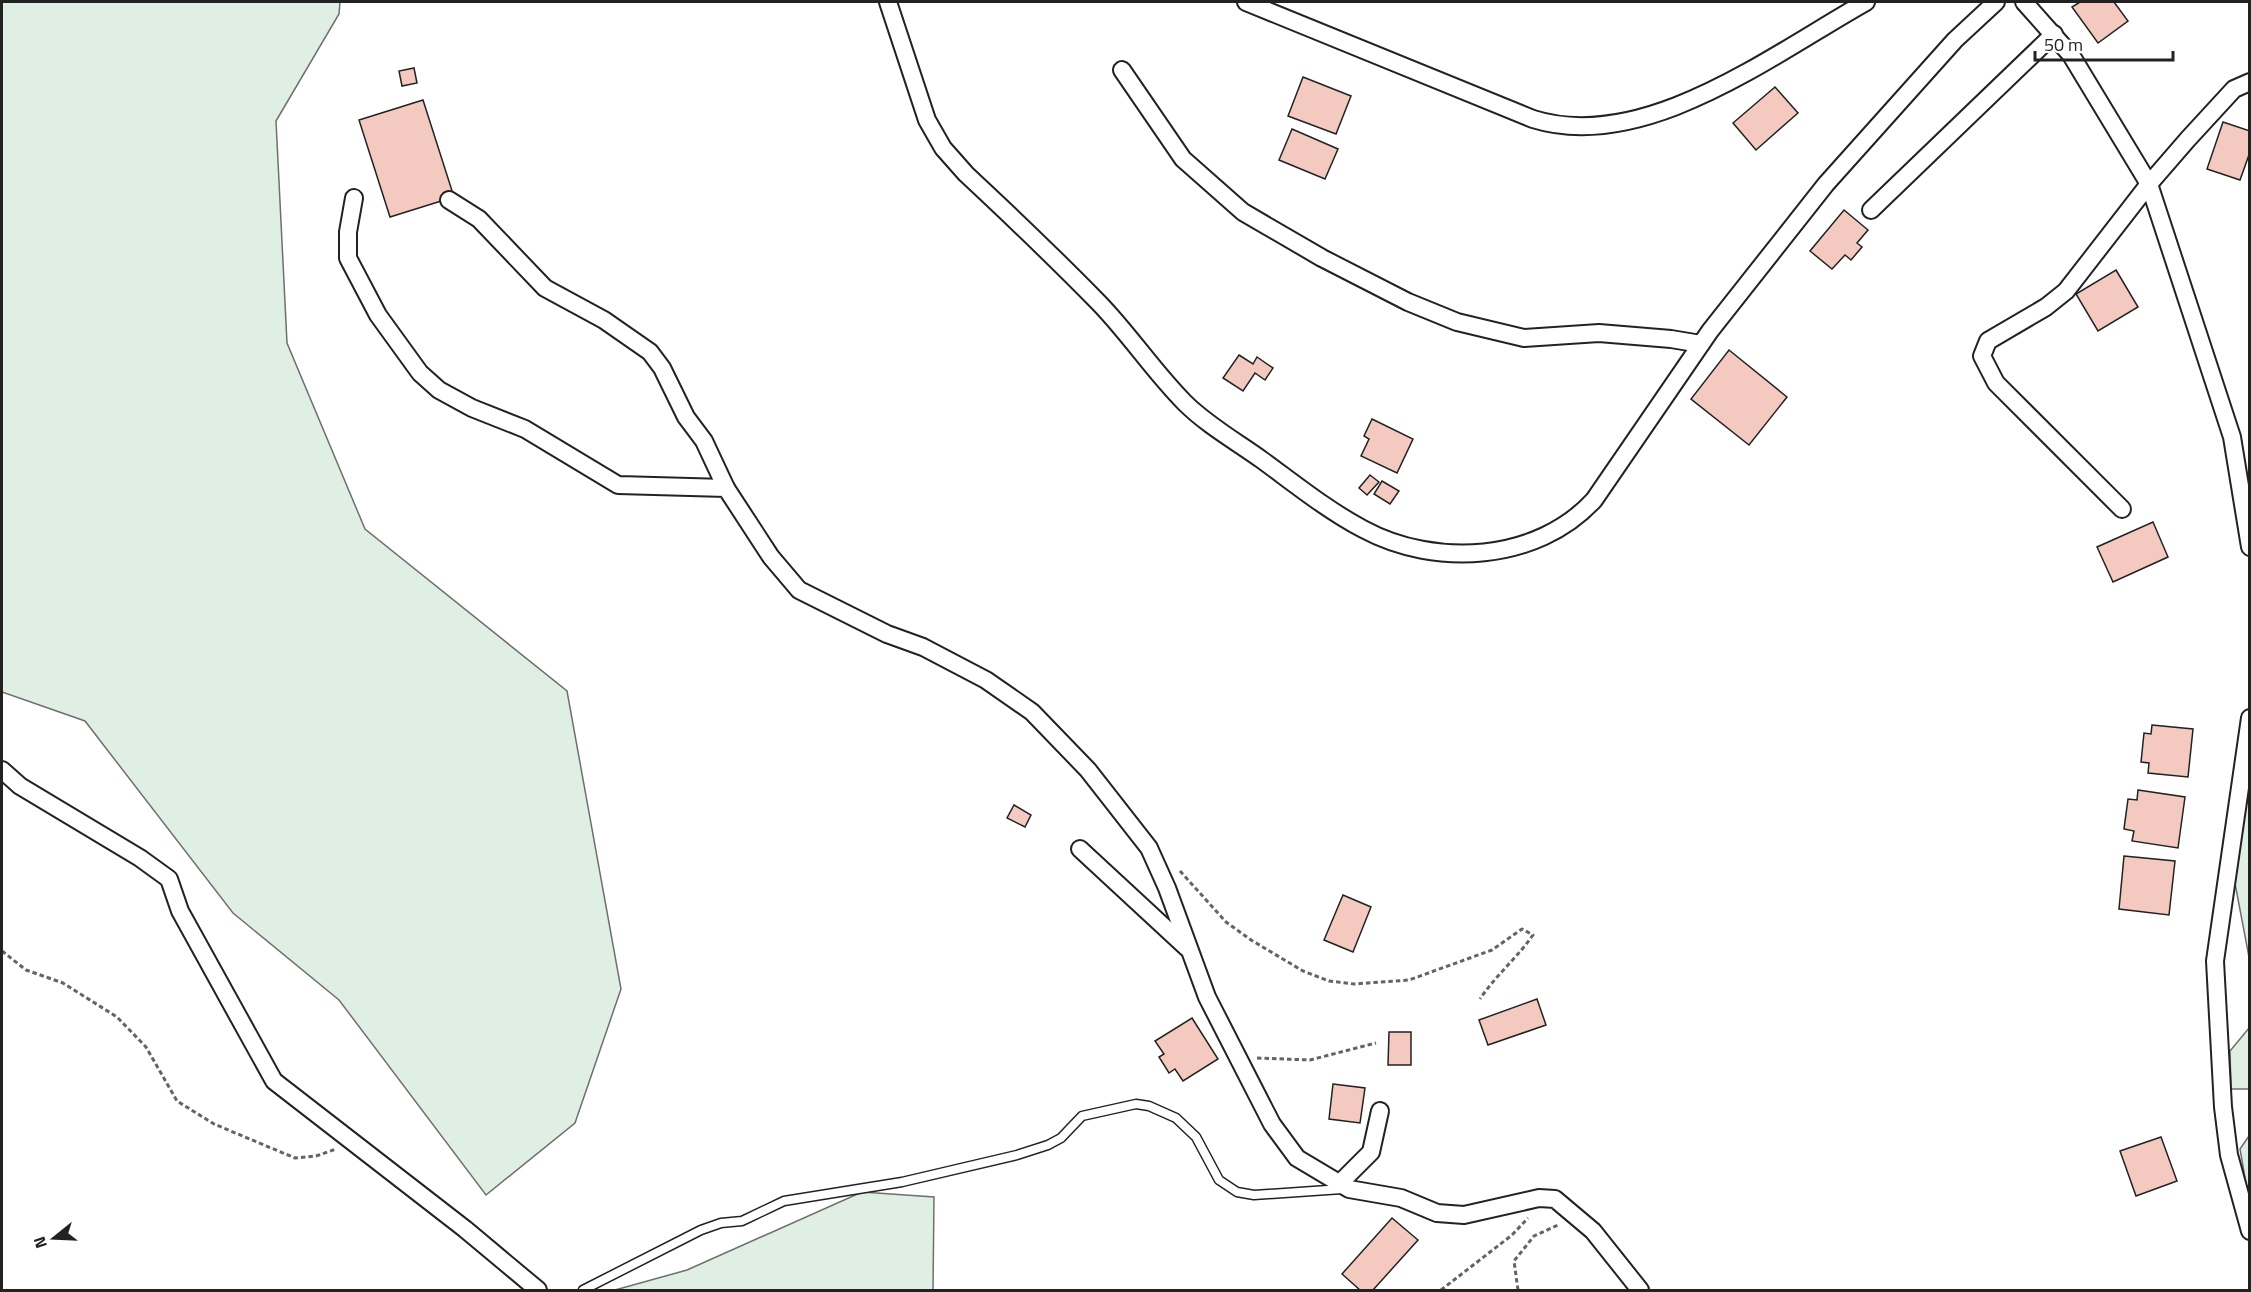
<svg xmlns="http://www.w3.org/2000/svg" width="2251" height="1292" font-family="'Titillium Web',sans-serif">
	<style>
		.green { fill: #e0efe3; stroke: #6f6f6f; stroke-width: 1.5 }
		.building { fill: #f3c9c0; stroke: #222; stroke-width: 1.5 }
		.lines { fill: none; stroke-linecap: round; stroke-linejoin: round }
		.service-casing { stroke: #222; stroke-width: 11 }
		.minor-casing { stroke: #222; stroke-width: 20 }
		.path { stroke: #646464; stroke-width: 3; stroke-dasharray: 4.5 3; stroke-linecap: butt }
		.service { stroke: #fff; stroke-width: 8 }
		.minor { stroke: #fff; stroke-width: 16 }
	</style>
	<rect width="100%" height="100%" fill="#fff"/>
	<!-- green -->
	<g class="green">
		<path d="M2,2H340L339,14L276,121L287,343L365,529L567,691L621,989L575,1123L486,1195L339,1000L233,913L85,721L2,692Z"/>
		<path d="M2245,794L2250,809L2249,957L2233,873Z"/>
		<path d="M2249,1028V1089H2231L2230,1051Z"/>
		<path d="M2249,1136V1201L2240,1149Z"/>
		<path d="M862,1192L934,1197L933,1290H615L687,1270Z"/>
	</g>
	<!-- building -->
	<g class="building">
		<path d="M2080,2H2114L2128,21L2098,43L2072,7Z"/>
		<path d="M414,68L417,83L402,86L399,71Z"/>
		<path d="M1303,77L1351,96L1336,134L1288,116Z"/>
		<path d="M1775,87L1798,113L1756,150L1733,123Z"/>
		<path d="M423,100L454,197L390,217L359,120Z"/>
		<path d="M2223,122L2250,131V152L2240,180L2207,169Z"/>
		<path d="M1292,129L1338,149L1325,179L1279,160Z"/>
		<path d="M1844,210L1868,230L1857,243L1862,247L1851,260L1845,255L1832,269L1810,251Z"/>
		<path d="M2116,270L2138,307L2098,331L2076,294Z"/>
		<path d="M1729,350L1787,397L1749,445L1691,399Z"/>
		<path d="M1239,355L1253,364L1257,357L1273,368L1265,380L1255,373L1243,391L1223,378Z"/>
		<path d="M1372,419L1413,439L1397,473L1361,456L1369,439L1364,436Z"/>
		<path d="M1370,475L1379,482L1367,495L1359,488Z"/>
		<path d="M1382,481L1399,491L1390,504L1374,494Z"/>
		<path d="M2153,522L2168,557L2113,582L2097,547Z"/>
		<path d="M2152,725L2193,729L2188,777L2148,773L2149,763L2141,762L2144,733L2151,734Z"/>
		<path d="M2138,790L2185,797L2178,848L2132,841L2134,831L2124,829L2128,799L2137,800Z"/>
		<path d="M1014,805L1031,815L1025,827L1007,818Z"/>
		<path d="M2124,856L2175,861L2169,915L2119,909Z"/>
		<path d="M1343,895L1371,907L1353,952L1324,940Z"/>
		<path d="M1537,999L1546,1025L1488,1045L1479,1020Z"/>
		<path d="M1192,1018L1218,1059L1183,1081L1175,1069L1169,1073L1159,1057L1164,1054L1155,1041Z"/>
		<path d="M1389,1032H1411V1065H1388Z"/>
		<path d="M1333,1084L1365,1088L1360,1123L1329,1119Z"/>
		<path d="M2161,1137L2177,1181L2136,1196L2120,1151Z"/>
		<path d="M1392,1218L1418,1240L1373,1290H1360L1342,1274Z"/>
	</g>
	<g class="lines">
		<defs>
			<path id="service" d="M583,1290L701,1230L721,1223L742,1221L784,1201L902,1182L1017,1155L1048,1145L1061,1138L1082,1116L1136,1104L1149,1106L1176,1118L1196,1137L1219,1180L1237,1192L1254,1195L1342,1189"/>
			<g id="minor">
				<path d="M888,2L927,120L943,148L966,174C1011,216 1056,259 1099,303C1130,335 1154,372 1185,403C1207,425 1237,442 1262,460C1295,484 1327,510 1363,529C1435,568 1537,562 1594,500L1710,331L1826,184L1955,40L1996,2"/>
				<path d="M1246,2L1533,119C1644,154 1773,54 1866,2"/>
				<path d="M2024,2L2071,55L2149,184L2232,437L2250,547"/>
				<path d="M1122,70L1183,159L1243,212L1322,258L1408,302L1457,322L1524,338L1599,333L1671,339L1701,344"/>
				<path d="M354,198L348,232V258L378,315L420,373L439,390L472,408L525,429L618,485L726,488L771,557L799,590L887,634L923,647L986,680L1032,712L1088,770L1149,848L1167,888L1207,997L1272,1124L1297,1158L1349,1189L1401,1198L1437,1213L1464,1215L1539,1198L1555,1199L1593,1231L1640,1290"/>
				<path d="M449,200L479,219L545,288L604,320L650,352L662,368L686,417L704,441L726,488"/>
				<path d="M1871,210L2054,34"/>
				<path d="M2122,509L1996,383L1982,356L1988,341L2046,307L2066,291L2149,184L2188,139L2234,89L2250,82"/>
				<path d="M2250,718L2215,961L2223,1107L2229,1155L2250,1231"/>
				<path d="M2,770L20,786L140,858L169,879L180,911L274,1081L465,1229L538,1290"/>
				<path d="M1080,849L1187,948"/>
				<path d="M1339,1184L1371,1152L1380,1111"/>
			</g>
		</defs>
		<!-- service casing -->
		<use href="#service" class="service-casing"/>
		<!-- minor casing -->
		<use href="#minor" class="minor-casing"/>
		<!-- path -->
		<g class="path">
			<path d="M1180,871L1226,922L1251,940L1303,971L1329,981L1354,984L1409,980L1492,950L1522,929L1533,935C1517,958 1496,975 1480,999"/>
			<path d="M2,951L26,970L63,983L117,1017L146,1047L177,1101L214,1124L295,1158L316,1156L336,1149"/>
			<path d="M1257,1058L1310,1060L1376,1043"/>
			<path d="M1441,1290L1512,1235L1528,1218"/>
			<path d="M1518,1290L1514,1261L1534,1236L1558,1225"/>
		</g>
		<!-- service -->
		<use href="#service" class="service"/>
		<!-- minor -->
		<use href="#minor" class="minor"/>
	</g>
	<!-- border -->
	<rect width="2251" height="1292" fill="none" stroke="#222222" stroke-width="6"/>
	<!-- north arrow -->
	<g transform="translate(54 1238) rotate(252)" stroke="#ffffff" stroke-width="4.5" paint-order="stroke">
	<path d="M0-4.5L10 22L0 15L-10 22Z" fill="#222222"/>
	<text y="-9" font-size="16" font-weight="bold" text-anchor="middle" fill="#222222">N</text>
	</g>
	<!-- scale -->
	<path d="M2035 51v9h138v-9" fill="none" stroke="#222222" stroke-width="3"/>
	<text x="2044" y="51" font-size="18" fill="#222222" stroke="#ffffff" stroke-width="4.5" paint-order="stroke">50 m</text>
</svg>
